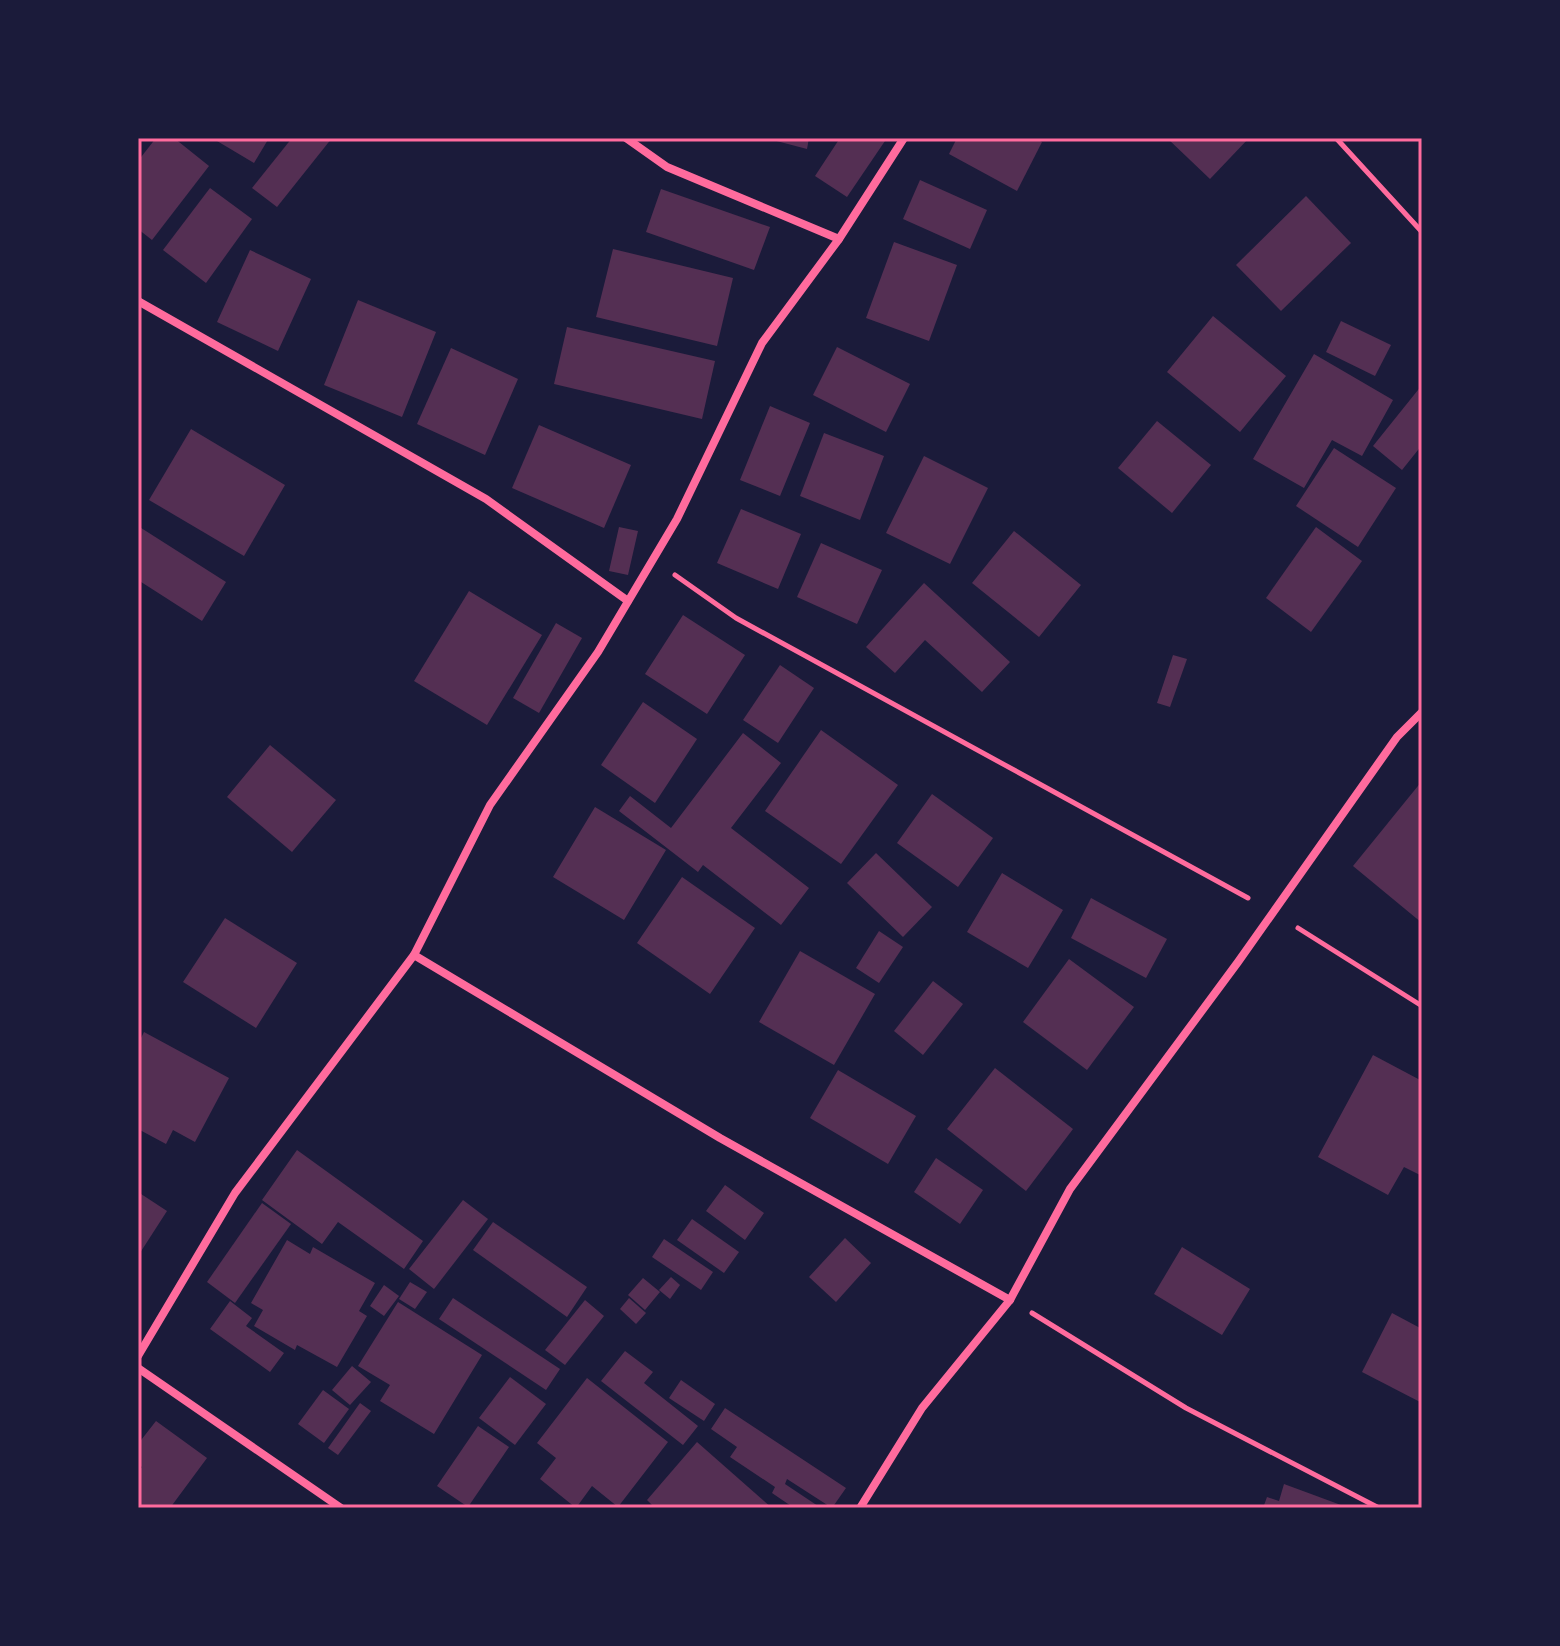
<svg xmlns="http://www.w3.org/2000/svg" width="1560" height="1646" font-family="'IBM Plex Sans',sans-serif">
	<style>
		.building { fill: #542f53 }
		.lines { fill: none; stroke-linecap: round; stroke-linejoin: round }
		.path { stroke: #ff6b9d; stroke-width: 5 }
		.minor { stroke: #ff6b9d; stroke-width: 8 }
		.neatline { fill: none; stroke: #ff6b9d; stroke-width: 3 }
	</style>
	<rect width="100%" height="100%" fill="#1b1b3a"/>
	<!-- building -->
	<g class="building">
		<path d="M156,138H174L209,166L152,240L138,229V161Z"/>
		<path d="M212,138H269L254,163Z"/>
		<path d="M292,138H332L277,207L252,188Z"/>
		<path d="M765,138H809L807,149Z"/>
		<path d="M840,138H887L847,197L815,176Z"/>
		<path d="M957,138H1035L1042,142L1017,191L949,154Z"/>
		<path d="M1167,138H1249L1210,179Z"/>
		<path d="M920,180L987,210L970,249L903,219Z"/>
		<path d="M210,188L252,219L206,283L163,250Z"/>
		<path d="M661,189L770,227L754,270L646,232Z"/>
		<path d="M1306,196L1351,243L1281,311L1236,265Z"/>
		<path d="M894,242L957,265L929,341L866,318Z"/>
		<path d="M613,249L733,278L717,346L596,317Z"/>
		<path d="M250,250L311,279L278,351L217,322Z"/>
		<path d="M358,300L436,332L402,417L324,385Z"/>
		<path d="M1213,316L1286,376L1240,432L1167,372Z"/>
		<path d="M1341,321L1391,345L1375,376L1326,352Z"/>
		<path d="M567,327L715,361L702,419L554,384Z"/>
		<path d="M837,347L910,384L886,432L813,395Z"/>
		<path d="M451,348L518,379L485,455L417,424Z"/>
		<path d="M1314,354L1393,400L1362,456L1332,440L1304,488L1253,459Z"/>
		<path d="M1422,385V445L1402,470L1373,446Z"/>
		<path d="M770,406L810,423L780,496L740,480Z"/>
		<path d="M1157,421L1211,465L1172,513L1118,468Z"/>
		<path d="M539,425L631,465L604,528L512,488Z"/>
		<path d="M191,429L285,485L244,556L149,500Z"/>
		<path d="M824,433L884,456L860,520L800,496Z"/>
		<path d="M1334,448L1396,488L1358,547L1296,506Z"/>
		<path d="M924,456L988,488L950,564L886,533Z"/>
		<path d="M741,509L801,534L778,589L717,563Z"/>
		<path d="M138,526L226,582L202,621L138,580Z"/>
		<path d="M619,527L638,531L628,575L609,571Z"/>
		<path d="M1316,527L1362,561L1311,632L1266,598Z"/>
		<path d="M1014,531L1081,585L1039,637L972,583Z"/>
		<path d="M821,543L882,570L857,624L797,597Z"/>
		<path d="M924,583L1010,662L982,692L925,640L895,673L866,647Z"/>
		<path d="M469,591L542,635L487,725L414,681Z"/>
		<path d="M683,615L745,655L707,714L645,674Z"/>
		<path d="M556,623L582,638L539,713L513,698Z"/>
		<path d="M1173,655L1187,659L1170,707L1157,703Z"/>
		<path d="M780,665L814,688L778,743L743,720Z"/>
		<path d="M643,702L697,739L655,803L601,765Z"/>
		<path d="M821,730L898,785L841,864L765,811Z"/>
		<path d="M743,733L781,763L731,828L809,888L781,925L703,865L698,872L619,811L630,796L671,828Z"/>
		<path d="M270,745L336,800L292,852L227,797Z"/>
		<path d="M1422,781V923L1353,866Z"/>
		<path d="M932,794L993,838L958,887L897,843Z"/>
		<path d="M595,807L666,850L624,920L553,877Z"/>
		<path d="M876,853L932,907L903,937L847,883Z"/>
		<path d="M1002,873L1063,910L1028,968L967,932Z"/>
		<path d="M682,877L755,928L710,994L637,943Z"/>
		<path d="M1091,898L1167,939L1146,978L1071,938Z"/>
		<path d="M225,918L297,963L256,1028L183,982Z"/>
		<path d="M879,931L903,947L879,983L856,968Z"/>
		<path d="M800,951L875,994L834,1065L759,1022Z"/>
		<path d="M1069,959L1134,1007L1087,1070L1023,1022Z"/>
		<path d="M933,981L963,1004L923,1055L894,1031Z"/>
		<path d="M144,1032L229,1078L195,1142L173,1130L166,1144L138,1129V1044Z"/>
		<path d="M1373,1055L1422,1081V1176L1404,1167L1388,1195L1318,1157Z"/>
		<path d="M995,1068L1073,1129L1026,1191L947,1129Z"/>
		<path d="M838,1070L916,1116L888,1164L810,1118Z"/>
		<path d="M297,1150L423,1241L404,1269L338,1222L322,1244L262,1200Z"/>
		<path d="M936,1158L983,1190L960,1224L914,1192Z"/>
		<path d="M725,1185L764,1213L745,1240L706,1211Z"/>
		<path d="M138,1192L167,1211L138,1256Z"/>
		<path d="M463,1200L488,1219L434,1289L409,1269Z"/>
		<path d="M262,1203L291,1224L235,1303L207,1282Z"/>
		<path d="M692,1219L739,1252L724,1273L677,1240Z"/>
		<path d="M493,1222L587,1287L567,1317L473,1250Z"/>
		<path d="M845,1238L871,1263L836,1302L809,1277Z"/>
		<path d="M664,1239L713,1272L701,1290L652,1257Z"/>
		<path d="M287,1240L310,1254L313,1247L375,1283L359,1311L367,1316L337,1367L297,1345L295,1350L254,1326L263,1310L251,1303Z"/>
		<path d="M1182,1247L1250,1289L1222,1335L1154,1294Z"/>
		<path d="M671,1277L680,1285L670,1299L659,1290Z"/>
		<path d="M643,1278L660,1292L645,1310L628,1295Z"/>
		<path d="M410,1282L427,1292L415,1309L399,1299Z"/>
		<path d="M384,1285L399,1296L384,1316L370,1306Z"/>
		<path d="M453,1298L560,1369L546,1390L439,1319Z"/>
		<path d="M629,1298L646,1313L636,1324L620,1309Z"/>
		<path d="M585,1300L604,1316L565,1365L545,1350Z"/>
		<path d="M230,1301L252,1318L246,1326L284,1353L270,1372L210,1329Z"/>
		<path d="M398,1302L482,1355L434,1434L380,1401L390,1385L358,1366Z"/>
		<path d="M1392,1313L1422,1329V1403L1362,1372Z"/>
		<path d="M625,1351L653,1372L644,1383L698,1426L683,1445L601,1381Z"/>
		<path d="M352,1366L371,1382L350,1405L332,1390Z"/>
		<path d="M510,1377L546,1404L515,1445L479,1418Z"/>
		<path d="M587,1378L668,1442L618,1507L592,1486L576,1508L540,1479L556,1458L537,1443Z"/>
		<path d="M681,1380L715,1404L704,1421L669,1398Z"/>
		<path d="M323,1390L349,1409L324,1443L298,1424Z"/>
		<path d="M360,1403L371,1411L338,1455L328,1448Z"/>
		<path d="M725,1408L846,1488L832,1508L787,1479L785,1484L821,1508H794L772,1493L775,1487L730,1457L737,1447L711,1429Z"/>
		<path d="M156,1421L207,1458L170,1508H138V1473L142,1467L138,1464V1444Z"/>
		<path d="M478,1426L509,1447L468,1507L437,1486Z"/>
		<path d="M697,1442L772,1508H655L647,1500Z"/>
		<path d="M1284,1484L1349,1508H1263L1267,1497L1279,1501Z"/>
	</g>
	<g class="lines">
		<!-- path -->
		<g class="path">
			<path d="M1336,138L1422,232"/>
			<path d="M675,575L736,618L1248,898"/>
			<path d="M1298,928L1422,1006"/>
			<path d="M1032,1313L1186,1408L1379,1508"/>
		</g>
		<!-- minor -->
		<g class="minor">
			<path d="M626,138L667,167L839,239"/>
			<path d="M138,301L486,499L628,601"/>
			<path d="M414,955L720,1138L1010,1300"/>
			<path d="M138,1356L235,1193L414,955L490,805L598,652L677,519L762,343L839,239L904,138"/>
			<path d="M138,1368L341,1508"/>
			<path d="M860,1508L922,1408L1010,1300L1070,1189L1238,962L1397,737L1422,712"/>
		</g>
	</g>
	<!-- border -->
	<rect width="1560" height="1646" fill="none" stroke="#1b1b3a" stroke-width="280"/>
	<rect x="140" y="140" width="1280" height="1366" class="neatline"/>
</svg>
